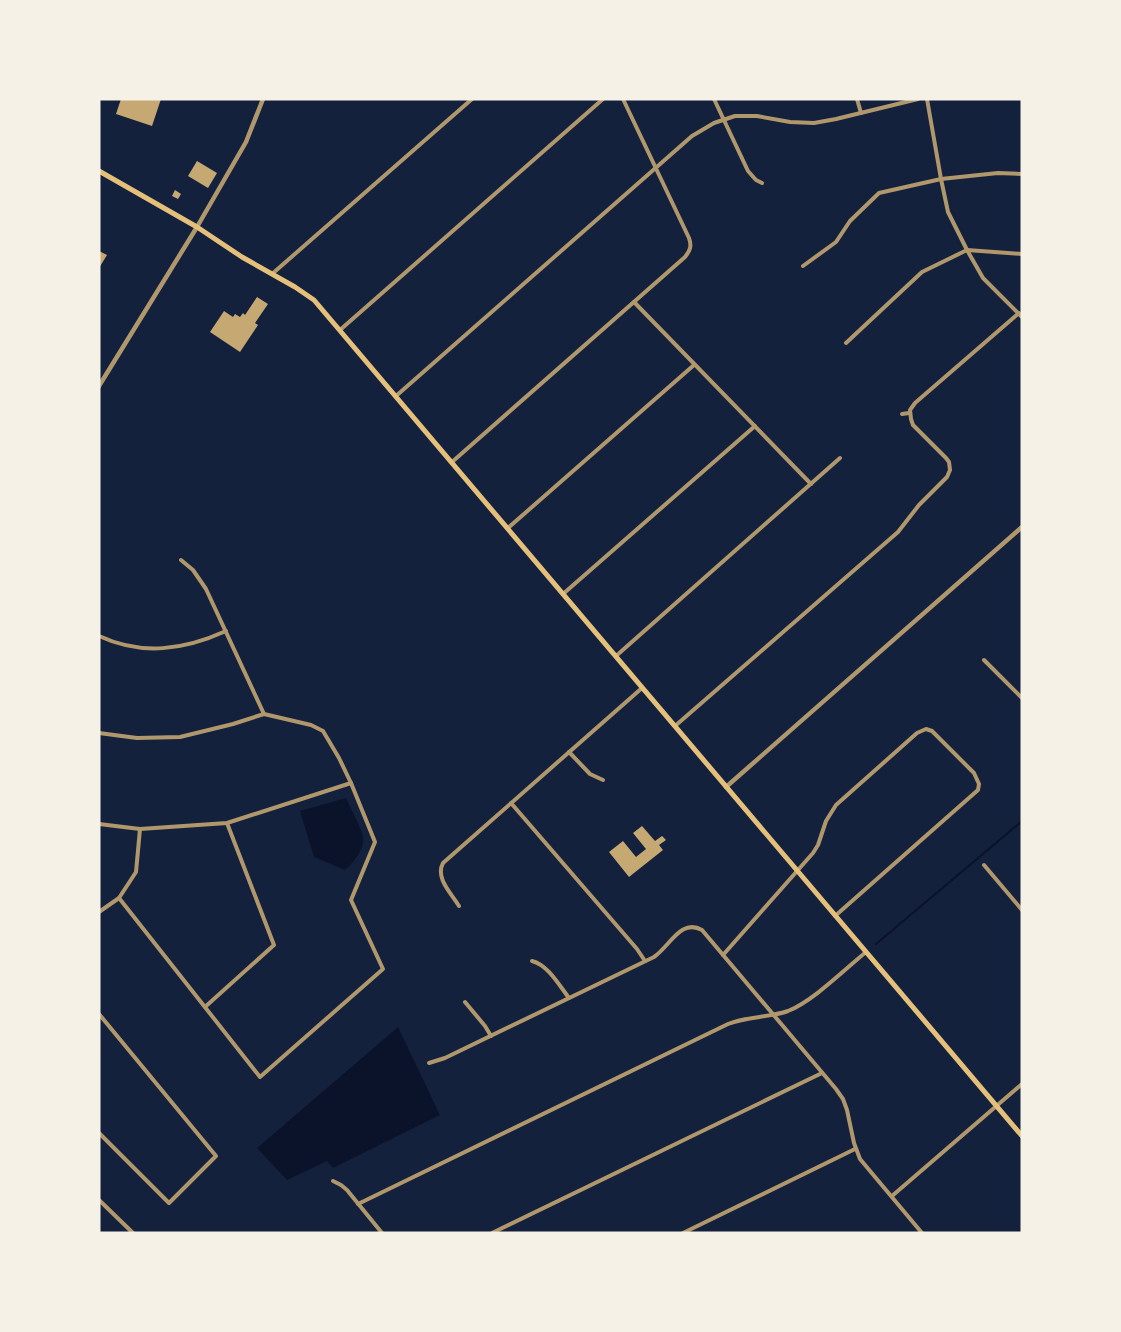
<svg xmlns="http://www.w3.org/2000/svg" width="1121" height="1332" font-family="Roboto,sans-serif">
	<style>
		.water { fill: #0b132b }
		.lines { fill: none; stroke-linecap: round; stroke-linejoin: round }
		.stream { stroke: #0b132b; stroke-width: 2 }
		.building { fill: #c6a872 }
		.minor { stroke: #b1986c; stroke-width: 4 }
		.tertiary { stroke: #b1986c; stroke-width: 4.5 }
		.secondary { stroke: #e5c07b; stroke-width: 5 }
	</style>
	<rect width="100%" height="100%" fill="#14213d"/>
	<!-- water -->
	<g class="water">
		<path d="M346,798C350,807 362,829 363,837C365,849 353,863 345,870L314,857L300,811Z"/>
		<path d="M398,1027L440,1115L333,1168L327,1161L287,1180L257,1148Z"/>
	</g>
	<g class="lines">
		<!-- stream -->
		<path class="stream" d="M876,944L1022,821"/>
	</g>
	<!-- building -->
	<g class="building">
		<path d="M121,99H161L152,126L116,114Z"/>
		<path d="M197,161L217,173L208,188L188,176Z"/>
		<path d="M175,190L181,194L178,199L172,196Z"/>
		<path d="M99,251L107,255L99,268Z"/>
		<path d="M257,297L268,304L255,323L258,325L240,352L210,332L224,311L233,317L235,314L240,317L243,313L245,315Z"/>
		<path d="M642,826L655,841L662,836L666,840L659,845L663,850L629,877L609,852L623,841L636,857L646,849L633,833Z"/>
	</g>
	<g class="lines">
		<!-- minor -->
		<g class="minor">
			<path d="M714,99L748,171L756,180L762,183"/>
			<path d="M857,99L861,113"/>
			<path d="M927,99L941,179L948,212L967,250L983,278L1022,317"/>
			<path d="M803,266L836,242L850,221L879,193L941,179L998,173L1022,174"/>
			<path d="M272,274L472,99"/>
			<path d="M634,302L811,484"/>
			<path d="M340,330L603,99"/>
			<path d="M846,343L922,272L967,250L1022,254"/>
			<path d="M396,396L692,136L714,123L735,116H757L790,122L814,123L836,119L918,99"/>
			<path d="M902,414L909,413"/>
			<path d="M452,462L685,257C690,251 692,246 689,238L623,99"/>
			<path d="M508,528L694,365"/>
			<path d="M563,594L755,426"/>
			<path d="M99,636C142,656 184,650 226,631"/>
			<path d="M616,656L840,458"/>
			<path d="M984,660L1022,698"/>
			<path d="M675,726L898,532L919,505L947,477L950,470L949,462L946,458L913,425L911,419L910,410L915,403L1019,313"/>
			<path d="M99,733L137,738L180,737L233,724L264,714"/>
			<path d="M569,752L590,774L603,780"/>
			<path d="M511,803L637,949L645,961"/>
			<path d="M99,824L140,829L227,823L351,783"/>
			<path d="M984,865L1022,910"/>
			<path d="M119,898L260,1077L383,969L351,900L375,842L351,783L339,758L323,731L311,725L264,714L206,589L193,570L181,560"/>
			<path d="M459,906C451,893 435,878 443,863L642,688"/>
			<path d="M99,912L119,898L136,872L140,829"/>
			<path d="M723,955L813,853L818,845L826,821L836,805L917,733L926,729L932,731L974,773L979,784L978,790L835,916"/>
			<path d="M532,961C548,965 559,985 569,998"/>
			<path d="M465,1002L485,1026L491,1036"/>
			<path d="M205,1007L274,945L227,823"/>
			<path d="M99,1014L216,1156L169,1203L99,1133"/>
			<path d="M429,1063L445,1058L654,957C670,946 681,918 702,930L836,1089L843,1099L847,1110L854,1143L860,1159L922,1233"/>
			<path d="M333,1181L341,1185L347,1190L382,1233"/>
			<path d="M892,1196L1022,1084"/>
			<path d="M99,1200L133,1233"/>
			<path d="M358,1204L728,1024C748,1016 768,1018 788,1011C813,1001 844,970 866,952"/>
			<path d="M492,1233L822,1073"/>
			<path d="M683,1233L855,1149"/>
		</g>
		<!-- tertiary -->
		<g class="tertiary">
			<path d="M99,386L197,227L246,142L263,99"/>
			<path d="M726,787L1022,527"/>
		</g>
		<!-- secondary -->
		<path class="secondary" d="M99,171L197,227L242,257L295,287L314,300L1022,1136"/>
	</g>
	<!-- border -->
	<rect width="1121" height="1332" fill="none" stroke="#f6f1e7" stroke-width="201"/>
</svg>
